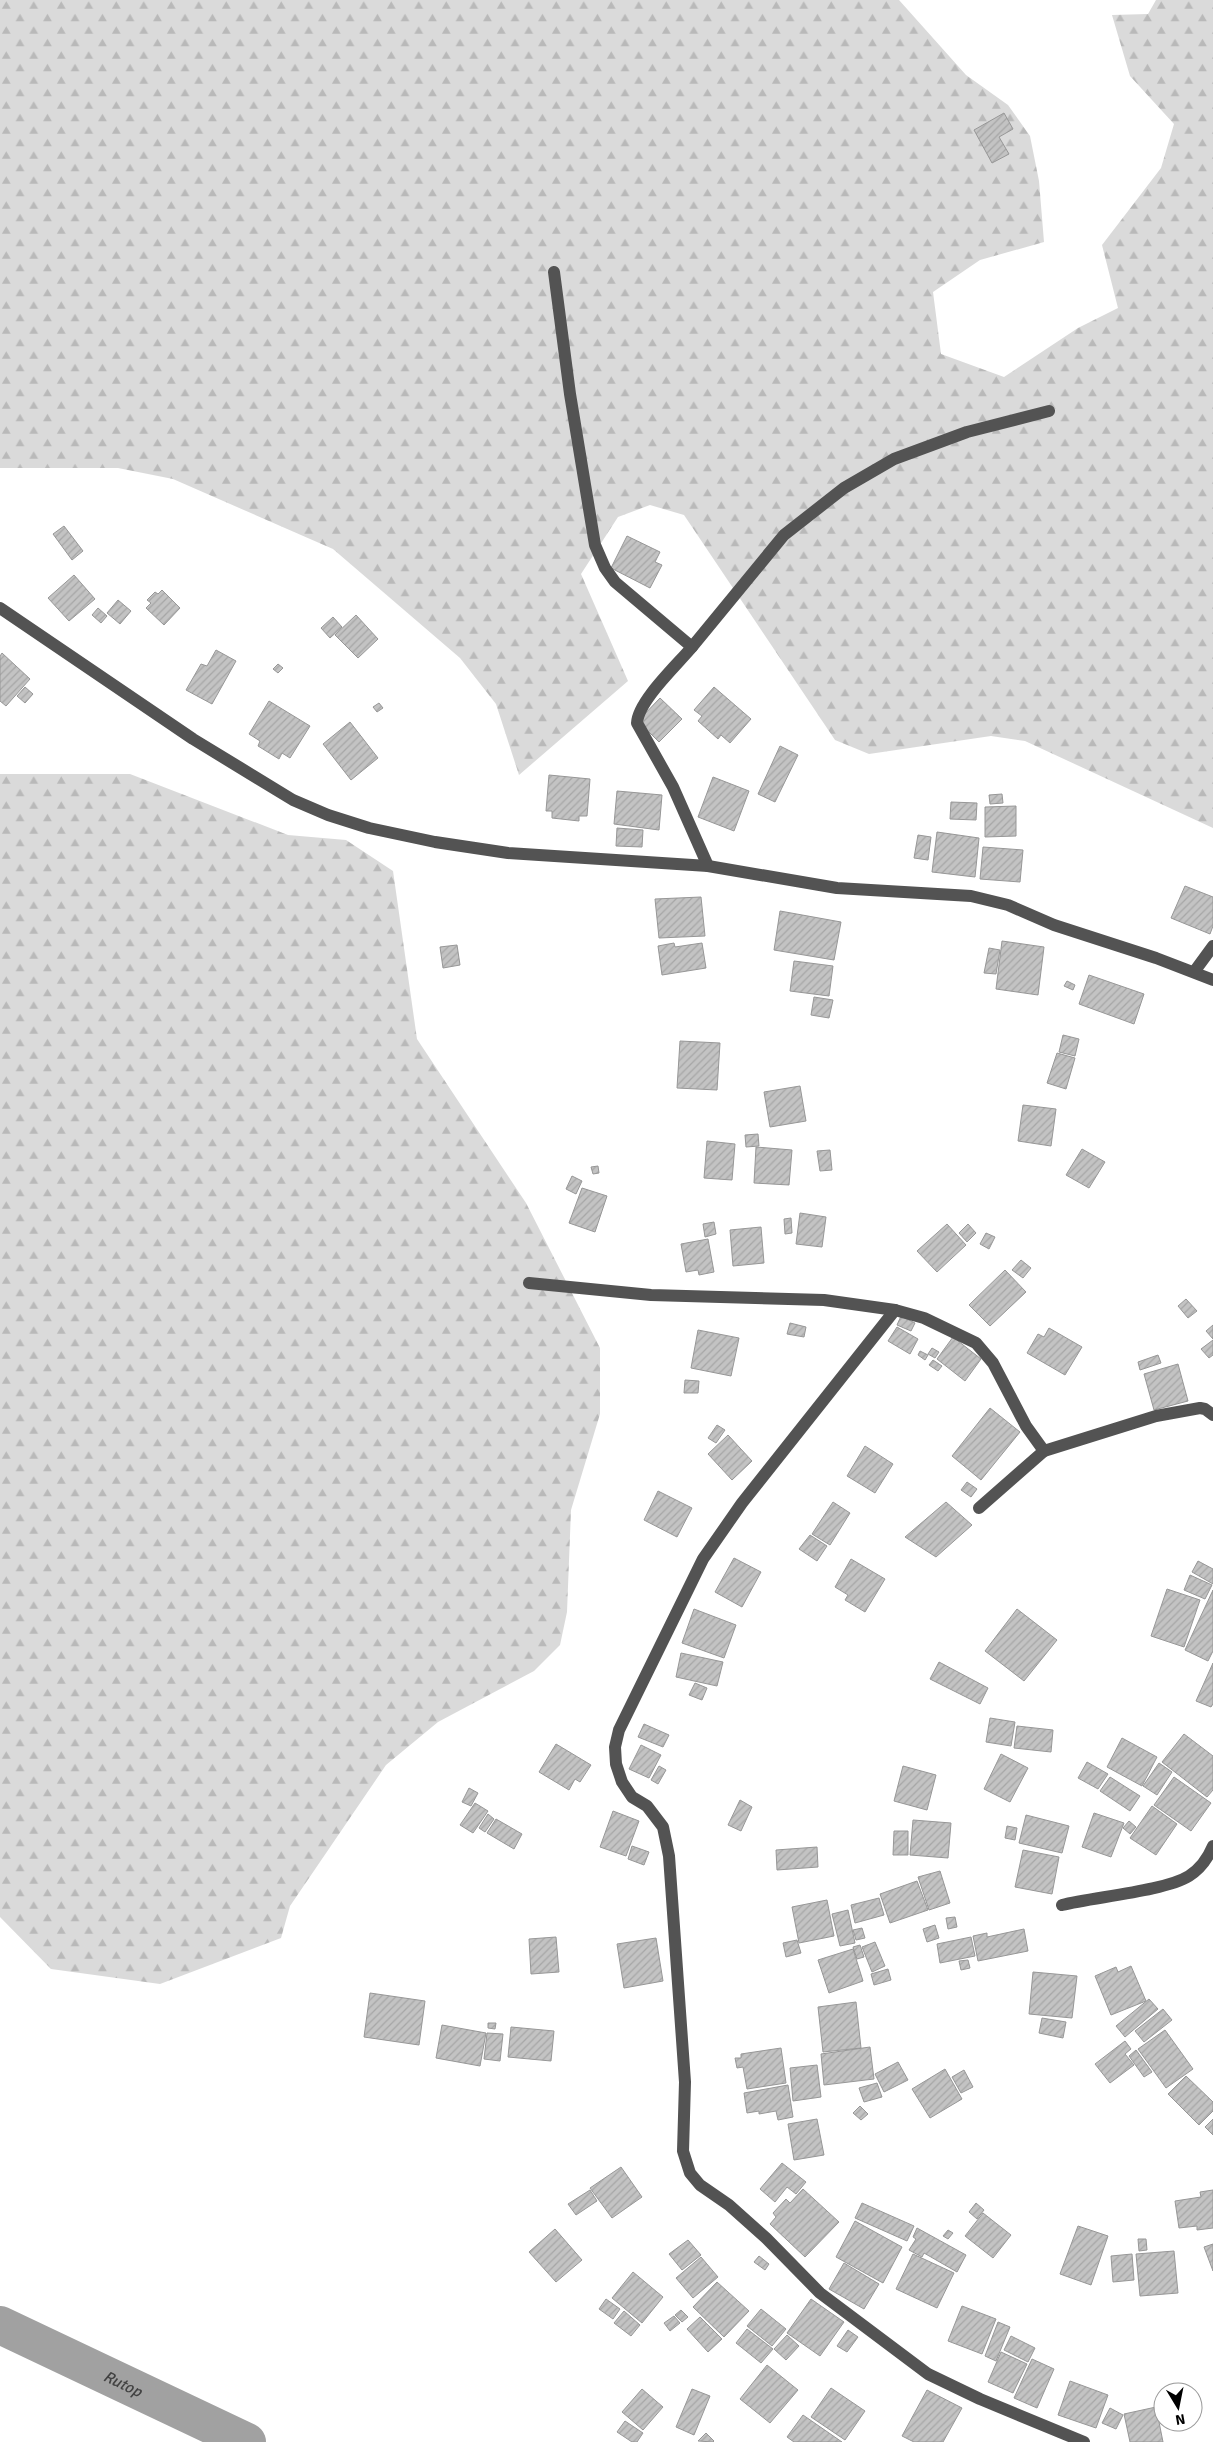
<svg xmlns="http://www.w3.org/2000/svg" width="1213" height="2442" font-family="Signika,sans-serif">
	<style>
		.forest { fill: url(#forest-firs) }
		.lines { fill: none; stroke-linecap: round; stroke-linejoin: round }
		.river { stroke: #a1a1a1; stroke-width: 38 }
		.building { fill: url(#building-hatch); stroke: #979797 }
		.minor { stroke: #535353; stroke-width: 12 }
		.labels { text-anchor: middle; stroke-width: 4.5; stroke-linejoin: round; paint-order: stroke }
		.water-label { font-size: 16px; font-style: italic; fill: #424242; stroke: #fff }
	</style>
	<defs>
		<pattern id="forest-firs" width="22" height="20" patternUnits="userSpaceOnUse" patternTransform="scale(1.25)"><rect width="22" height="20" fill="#dadada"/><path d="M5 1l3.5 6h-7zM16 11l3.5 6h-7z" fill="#b9b9b9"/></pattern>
		<pattern id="building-hatch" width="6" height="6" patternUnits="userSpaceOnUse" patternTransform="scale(1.25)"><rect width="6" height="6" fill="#c3c3c3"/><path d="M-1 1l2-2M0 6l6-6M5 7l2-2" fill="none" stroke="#a6a6a6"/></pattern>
	</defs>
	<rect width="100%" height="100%" fill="#fff"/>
	<!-- forest -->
	<g class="forest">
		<path d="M0,0H899L966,75L1008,105L1030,136L1039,181L1044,242L980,260L933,292L941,354L1004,377L1078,328L1118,308L1102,245L1161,168L1174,124L1130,76L1112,15L1148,14L1156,0H1213V828L1025,741L991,736L869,754L835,740L684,515L650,505L618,517L581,574L628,681L519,775L496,704L460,658L333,549L173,479L118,468H0Z"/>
		<path d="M0,774H130L288,835L346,840L393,871L417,1039L526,1203L600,1348V1414L571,1510L567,1612L560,1645L534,1671L438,1722L386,1765L290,1906L281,1938L160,1984L51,1969L0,1917Z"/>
	</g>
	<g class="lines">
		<!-- river -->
		<path class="river" id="s1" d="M0,2325L247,2442"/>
	</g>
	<!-- building -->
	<g class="building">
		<path d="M1004,113L1013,129L999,137L1009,154L992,163L974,130Z"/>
		<path d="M64,526L83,551L72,560L53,534Z"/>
		<path d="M627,536L660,552L655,562L662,565L650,588L611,568Z"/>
		<path d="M74,575L95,599L69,621L48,598Z"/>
		<path d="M162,590L180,608L164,625L146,608L151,603L147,600L155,592L158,594Z"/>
		<path d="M118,600L131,611L120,624L107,613Z"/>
		<path d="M98,608L107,616L101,623L92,615Z"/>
		<path d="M356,615L378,639L358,658L335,635Z"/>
		<path d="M333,617L342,627L330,638L321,628Z"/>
		<path d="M216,650L236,661L212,704L186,690L201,664L207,666Z"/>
		<path d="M2,653L30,679L6,706L0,701V656Z"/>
		<path d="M278,664L283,668L278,673L273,669Z"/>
		<path d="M25,687L33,694L25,703L17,696Z"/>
		<path d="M714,687L751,719L730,743L721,735L718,739L698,721L702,716L694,710Z"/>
		<path d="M660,698L682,719L659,742L638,721Z"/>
		<path d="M269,701L310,726L290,758L282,753L279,759L258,746L260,741L249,734Z"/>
		<path d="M379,703L383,708L377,712L373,707Z"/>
		<path d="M350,722L378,758L351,780L323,744Z"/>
		<path d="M780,746L798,755L775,802L758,794Z"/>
		<path d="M549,775L590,779L587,816H579V821L552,818V811H546Z"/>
		<path d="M713,777L749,791L734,831L698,817Z"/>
		<path d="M617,791L662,795L659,830L614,824Z"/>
		<path d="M1002,794L1003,803L990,804L989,795Z"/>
		<path d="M951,802L977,803L976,820L950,819Z"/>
		<path d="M1016,806V836L985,837V807Z"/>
		<path d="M617,828L643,830L642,847L616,846Z"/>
		<path d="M937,832L979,838L975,877L932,872Z"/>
		<path d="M918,835L931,837L928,860L914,858Z"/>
		<path d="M983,847L1023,850L1020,882L980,879Z"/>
		<path d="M1185,886L1213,897V926L1210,934L1171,918Z"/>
		<path d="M701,897L705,936L659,938L655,899Z"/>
		<path d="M780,911L841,922L834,960L774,950Z"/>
		<path d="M1002,941L1044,947L1038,995L996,989Z"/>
		<path d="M674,943L675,947L702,943L706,968L662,975L658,946Z"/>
		<path d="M457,945L460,965L443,968L440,947Z"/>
		<path d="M989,948L1000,950L996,974L984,973Z"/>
		<path d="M794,961L833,966L829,996L790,991Z"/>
		<path d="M1089,975L1144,994L1134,1024L1079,1004Z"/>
		<path d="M1067,981L1075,985L1073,990L1064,986Z"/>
		<path d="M814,997L833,1000L829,1018L811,1015Z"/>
		<path d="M1063,1035L1079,1039L1075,1056L1059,1052Z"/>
		<path d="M680,1041L720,1043L717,1090L677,1088Z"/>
		<path d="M1057,1053L1075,1058L1066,1089L1047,1083Z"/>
		<path d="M800,1086L806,1121L770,1127L764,1092Z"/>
		<path d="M1023,1105L1056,1109L1051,1146L1018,1141Z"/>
		<path d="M758,1134L759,1146L746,1147L745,1135Z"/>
		<path d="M707,1141L735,1144L732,1180L704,1178Z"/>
		<path d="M756,1147L792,1150L789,1185L754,1183Z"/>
		<path d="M1082,1149L1105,1162L1089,1188L1066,1175Z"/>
		<path d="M830,1150L832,1170L820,1171L817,1151Z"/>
		<path d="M598,1166L599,1173L593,1174L591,1167Z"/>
		<path d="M572,1176L582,1181L576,1194L566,1189Z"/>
		<path d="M582,1188L607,1196L595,1232L569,1223Z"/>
		<path d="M800,1213L826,1217L822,1247L796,1244Z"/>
		<path d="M791,1218L792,1233L785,1234L784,1219Z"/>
		<path d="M714,1222L716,1234L705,1237L703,1224Z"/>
		<path d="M947,1224L966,1245L937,1272L917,1251Z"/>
		<path d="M968,1224L976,1233L967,1242L959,1233Z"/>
		<path d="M761,1227L764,1263L733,1266L730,1230Z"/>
		<path d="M986,1233L995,1237L989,1249L980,1244Z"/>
		<path d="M708,1239L714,1272L699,1275L698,1270L686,1272L681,1244Z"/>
		<path d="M1021,1260L1031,1268L1023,1278L1012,1270Z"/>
		<path d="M1005,1270L1026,1292L990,1326L969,1305Z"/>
		<path d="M1186,1299L1197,1311L1188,1318L1178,1306Z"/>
		<path d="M901,1316L915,1323L911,1331L897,1325Z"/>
		<path d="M790,1323L806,1327L804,1337L787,1334Z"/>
		<path d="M1213,1325V1339L1206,1331Z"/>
		<path d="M897,1327L918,1339L910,1354L888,1341Z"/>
		<path d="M1049,1328L1082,1347L1065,1375L1027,1353L1038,1334L1044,1337Z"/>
		<path d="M698,1330L739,1338L731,1376L691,1368Z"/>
		<path d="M953,1337L981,1359L965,1381L937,1359Z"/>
		<path d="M1213,1340V1355L1209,1358L1201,1349Z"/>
		<path d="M932,1348L939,1352L935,1358L928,1354Z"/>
		<path d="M920,1351L928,1355L925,1360L918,1355Z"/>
		<path d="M1158,1355L1161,1363L1140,1370L1138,1362Z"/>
		<path d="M933,1360L942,1366L938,1371L929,1365Z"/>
		<path d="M1178,1364L1188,1401L1154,1410L1144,1374Z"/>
		<path d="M685,1380L699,1381L698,1393H684Z"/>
		<path d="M990,1408L1020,1432L981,1480L952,1456Z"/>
		<path d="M717,1425L725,1430L716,1443L708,1438Z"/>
		<path d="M728,1435L752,1461L732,1480L708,1454Z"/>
		<path d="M865,1446L893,1464L875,1493L847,1476Z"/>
		<path d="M967,1482L977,1489L971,1497L961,1490Z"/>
		<path d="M658,1491L692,1508L677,1537L644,1520Z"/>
		<path d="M833,1502L850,1513L830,1545L812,1534Z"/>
		<path d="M946,1502L972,1525L936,1557L905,1537Z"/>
		<path d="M810,1535L827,1546L817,1561L799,1549Z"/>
		<path d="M734,1558L761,1572L742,1607L715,1592Z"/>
		<path d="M851,1559L885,1579L865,1612L845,1600L848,1595L835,1587Z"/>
		<path d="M1198,1561L1213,1569V1584L1192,1572Z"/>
		<path d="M1190,1575L1212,1585L1205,1599L1184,1590Z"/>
		<path d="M1167,1589L1200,1600L1184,1647L1151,1636Z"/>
		<path d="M1213,1590V1651L1208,1661L1185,1650Z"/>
		<path d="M694,1609L736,1625L724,1658L682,1643Z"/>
		<path d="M1017,1609L1057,1640L1024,1681L985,1651Z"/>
		<path d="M681,1653L723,1662L717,1686L676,1677Z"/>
		<path d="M939,1662L988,1688L980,1704L930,1679Z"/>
		<path d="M1213,1663V1704L1211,1707L1196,1701Z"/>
		<path d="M695,1683L707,1688L702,1700L689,1695Z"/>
		<path d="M990,1718L1015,1722L1011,1746L986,1742Z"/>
		<path d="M644,1724L669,1735L663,1747L638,1737Z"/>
		<path d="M1017,1726L1053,1730L1051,1752L1014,1748Z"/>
		<path d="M1184,1734L1213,1756V1790L1207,1797L1162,1762Z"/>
		<path d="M1122,1738L1157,1757L1142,1786L1107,1767Z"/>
		<path d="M556,1744L591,1765L580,1782L575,1779L569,1790L539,1772Z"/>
		<path d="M641,1745L661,1755L649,1778L629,1769Z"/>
		<path d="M1001,1754L1028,1768L1010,1802L984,1789Z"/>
		<path d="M1087,1762L1108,1774L1098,1789L1078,1778Z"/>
		<path d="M1159,1763L1172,1772L1157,1795L1143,1786Z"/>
		<path d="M659,1766L666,1770L658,1784L651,1780Z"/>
		<path d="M903,1766L936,1775L927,1810L894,1801Z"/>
		<path d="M1110,1777L1140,1796L1130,1811L1100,1791Z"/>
		<path d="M1174,1777L1211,1803L1191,1831L1154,1805Z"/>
		<path d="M469,1788L478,1793L471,1806L462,1802Z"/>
		<path d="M740,1800L752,1807L741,1831L728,1825Z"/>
		<path d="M475,1803L488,1811L473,1833L460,1825Z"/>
		<path d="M1152,1806L1177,1824L1156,1855L1130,1838Z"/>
		<path d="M613,1811L639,1821L626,1856L600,1847Z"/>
		<path d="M1094,1813L1124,1823L1111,1857L1082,1847Z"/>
		<path d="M488,1814L494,1819L485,1832L479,1828Z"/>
		<path d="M1026,1815L1069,1826L1062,1853L1019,1843Z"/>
		<path d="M496,1819L522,1834L514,1849L487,1833Z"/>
		<path d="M913,1820L951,1823L948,1858L910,1855Z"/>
		<path d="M1129,1821L1136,1827L1130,1834L1123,1828Z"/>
		<path d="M1007,1826L1017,1828L1015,1840L1005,1838Z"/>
		<path d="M894,1831H908V1855H893Z"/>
		<path d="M632,1846L649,1852L644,1865L628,1859Z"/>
		<path d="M817,1847L818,1867L777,1870L776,1850Z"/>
		<path d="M1023,1850L1059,1857L1052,1894L1015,1887Z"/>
		<path d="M940,1871L950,1903L929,1910L918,1877Z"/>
		<path d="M917,1881L928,1910L890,1923L880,1894Z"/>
		<path d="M879,1898L884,1915L855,1923L851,1905Z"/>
		<path d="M827,1900L834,1936L799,1943L792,1907Z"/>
		<path d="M848,1910L855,1943L840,1946L832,1914Z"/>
		<path d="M955,1917L957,1927L948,1929L946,1918Z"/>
		<path d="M935,1925L939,1938L927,1942L923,1929Z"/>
		<path d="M862,1928L865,1938L856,1940L853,1930Z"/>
		<path d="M1024,1929L1028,1951L978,1961L973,1936L987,1933V1937Z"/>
		<path d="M556,1937L559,1972L531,1974L529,1939Z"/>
		<path d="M971,1937L975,1956L940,1963L937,1944Z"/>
		<path d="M656,1938L663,1981L624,1988L617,1944Z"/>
		<path d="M797,1940L801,1953L786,1957L783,1943Z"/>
		<path d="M875,1942L885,1966L872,1972L862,1947Z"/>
		<path d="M860,1945L864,1957L857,1959L853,1947Z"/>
		<path d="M853,1949L863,1981L829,1993L818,1960Z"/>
		<path d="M968,1960L970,1968L961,1970L959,1961Z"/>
		<path d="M1131,1966L1146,2001L1111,2015L1095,1976L1116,1967L1118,1972Z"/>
		<path d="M888,1969L891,1980L874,1985L871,1974Z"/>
		<path d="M1033,1972L1077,1976L1072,2018L1029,2014Z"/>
		<path d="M370,1993L425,2001L419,2045L364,2037Z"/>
		<path d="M1149,1999L1158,2009L1125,2037L1116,2026Z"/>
		<path d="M856,2002L861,2048L823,2052L818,2007Z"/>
		<path d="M1163,2009L1172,2020L1144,2042L1135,2031Z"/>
		<path d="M1042,2018L1066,2022L1063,2038L1039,2033Z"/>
		<path d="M488,2023H496L495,2029L488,2028Z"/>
		<path d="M442,2025L486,2033L480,2066L436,2058Z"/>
		<path d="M511,2027L554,2031L551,2061L508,2057Z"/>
		<path d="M1165,2030L1193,2069L1166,2088L1138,2049Z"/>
		<path d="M487,2033L503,2034L500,2061L484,2059Z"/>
		<path d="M1125,2041L1131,2049L1125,2054L1134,2065L1110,2083L1095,2064Z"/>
		<path d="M870,2047L874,2079L824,2085L821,2054Z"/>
		<path d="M781,2048L786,2083L747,2089L743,2067L737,2068L735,2058H741V2054Z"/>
		<path d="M1136,2050L1152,2072L1144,2077L1129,2056Z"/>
		<path d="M898,2062L908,2080L884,2092L875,2074Z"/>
		<path d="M817,2065L821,2097L793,2101L790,2068Z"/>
		<path d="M945,2069L962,2099L930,2118L912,2089Z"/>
		<path d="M964,2070L973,2087L961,2093L952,2077Z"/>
		<path d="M1186,2076L1213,2102V2111L1199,2125L1168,2094Z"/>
		<path d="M877,2083L882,2097L864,2102L859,2088Z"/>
		<path d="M788,2085L793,2117L778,2120L776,2111L759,2114V2111L747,2113L744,2093Z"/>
		<path d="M860,2106L868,2114L861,2120L853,2113Z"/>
		<path d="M817,2119L824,2155L794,2160L788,2124Z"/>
		<path d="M1213,2119V2135L1205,2127Z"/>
		<path d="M782,2163L806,2182L796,2194L787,2187L775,2202L760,2189Z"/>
		<path d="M621,2167L642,2197L612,2218L590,2188Z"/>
		<path d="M803,2189L839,2222L805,2257L770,2224L776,2217L773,2213L786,2199L790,2203Z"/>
		<path d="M590,2190L597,2201L576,2215L568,2204Z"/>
		<path d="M1213,2190V2228L1197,2230V2226L1179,2228L1175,2201L1201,2197L1200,2192Z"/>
		<path d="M862,2203L914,2226L907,2241L855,2218Z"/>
		<path d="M976,2203L984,2210L977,2219L969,2212Z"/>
		<path d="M983,2213L1011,2235L993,2258L965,2236Z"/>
		<path d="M855,2221L902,2247L883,2283L836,2257Z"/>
		<path d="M1078,2226L1108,2236L1091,2285L1060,2274Z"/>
		<path d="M917,2228L966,2255L957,2272L924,2253L922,2257L909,2250L916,2239L913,2237Z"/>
		<path d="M555,2229L582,2260L556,2282L529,2252Z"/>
		<path d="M948,2230L953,2233L948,2239L943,2236Z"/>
		<path d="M1138,2239H1146L1147,2250L1139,2251Z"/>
		<path d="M688,2240L701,2255L682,2270L669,2254Z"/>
		<path d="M1213,2244V2271L1204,2247Z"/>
		<path d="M1174,2251L1178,2293L1140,2296L1136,2254Z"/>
		<path d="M913,2254L954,2273L937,2308L896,2289Z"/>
		<path d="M1132,2254L1134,2280L1113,2282L1111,2256Z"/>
		<path d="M759,2256L769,2264L765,2270L754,2262Z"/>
		<path d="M701,2257L718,2277L693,2298L676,2278Z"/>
		<path d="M844,2263L879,2284L864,2309L829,2289Z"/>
		<path d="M633,2272L663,2297L642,2323L612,2298Z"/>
		<path d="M717,2282L749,2311L724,2337L693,2307Z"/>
		<path d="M606,2299L620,2309L613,2319L599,2309Z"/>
		<path d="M811,2299L844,2322L820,2356L787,2333Z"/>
		<path d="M962,2306L996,2319L982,2354L948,2341Z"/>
		<path d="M761,2309L786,2329L772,2346L747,2326Z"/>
		<path d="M681,2310L688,2317L682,2322L675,2315Z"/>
		<path d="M624,2311L640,2325L631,2336L614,2323Z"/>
		<path d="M674,2316L680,2323L670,2331L664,2323Z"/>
		<path d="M700,2317L722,2339L708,2352L687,2329Z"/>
		<path d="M998,2322L1010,2327L996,2361L985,2356Z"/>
		<path d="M747,2329L773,2349L761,2363L736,2343Z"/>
		<path d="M848,2330L858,2337L847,2352L837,2346Z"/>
		<path d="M787,2335L799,2346L786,2360L774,2349Z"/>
		<path d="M1011,2336L1035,2348L1028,2362L1004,2350Z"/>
		<path d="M1001,2352L1027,2364L1013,2393L988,2382Z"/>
		<path d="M1032,2359L1054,2369L1037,2408L1014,2398Z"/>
		<path d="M767,2365L798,2390L770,2423L740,2399Z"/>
		<path d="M1070,2381L1108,2395L1096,2428L1058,2415Z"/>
		<path d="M831,2388L865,2411L845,2440L811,2417Z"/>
		<path d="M642,2389L663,2407L643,2430L622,2412Z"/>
		<path d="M692,2389L710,2396L694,2435L676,2427Z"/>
		<path d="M927,2390L962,2408L943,2442H914L902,2436Z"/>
		<path d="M1156,2407L1163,2442H1130L1124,2414Z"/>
		<path d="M1110,2408L1123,2415L1116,2429L1102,2423Z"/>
		<path d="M803,2415L842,2442H794L787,2437Z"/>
		<path d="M625,2421L643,2433L637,2442H632L617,2432Z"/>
		<path d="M706,2433L714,2441L713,2442L698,2441Z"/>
	</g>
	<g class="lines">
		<!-- minor -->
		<g class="minor">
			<path d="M554,272L570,394L595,545L605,568L615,582L692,647C677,665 638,701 637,723L673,787L708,866"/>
			<path d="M0,608L193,739L293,800L328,815L369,828L435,842L508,853L708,866L837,888L971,896L1008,905L1054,925L1156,958L1213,980"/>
			<path d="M692,647L784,535L844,488L894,459L967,432L1049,411"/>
			<path d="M1194,972L1213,946"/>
			<path d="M529,1283L651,1295L824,1300L895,1310L924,1318L976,1343L993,1363L1026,1426L1044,1451L1156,1416L1200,1408L1205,1409L1213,1415"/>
			<path d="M895,1310L742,1503L703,1559L619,1730L615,1747L616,1764L622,1782L632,1797L647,1806L663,1827L669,1856L685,2082L683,2151L690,2173L700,2185L729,2205L766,2238L820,2293L928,2374L980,2399L1084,2442"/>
			<path d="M979,1508L1044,1451"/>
			<path d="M1062,1905C1094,1897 1165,1891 1189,1876C1200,1869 1208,1858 1213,1846"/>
		</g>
	</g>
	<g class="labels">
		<!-- water labels -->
		<g class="water-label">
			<text dy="6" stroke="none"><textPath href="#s1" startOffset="136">Rutop</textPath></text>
		</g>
	</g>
	<!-- north arrow -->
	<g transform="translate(1178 2407) rotate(170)"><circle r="24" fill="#ffffff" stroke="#999999"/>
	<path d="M0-4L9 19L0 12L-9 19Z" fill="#000000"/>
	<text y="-8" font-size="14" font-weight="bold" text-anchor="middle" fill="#000000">N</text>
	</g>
</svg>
